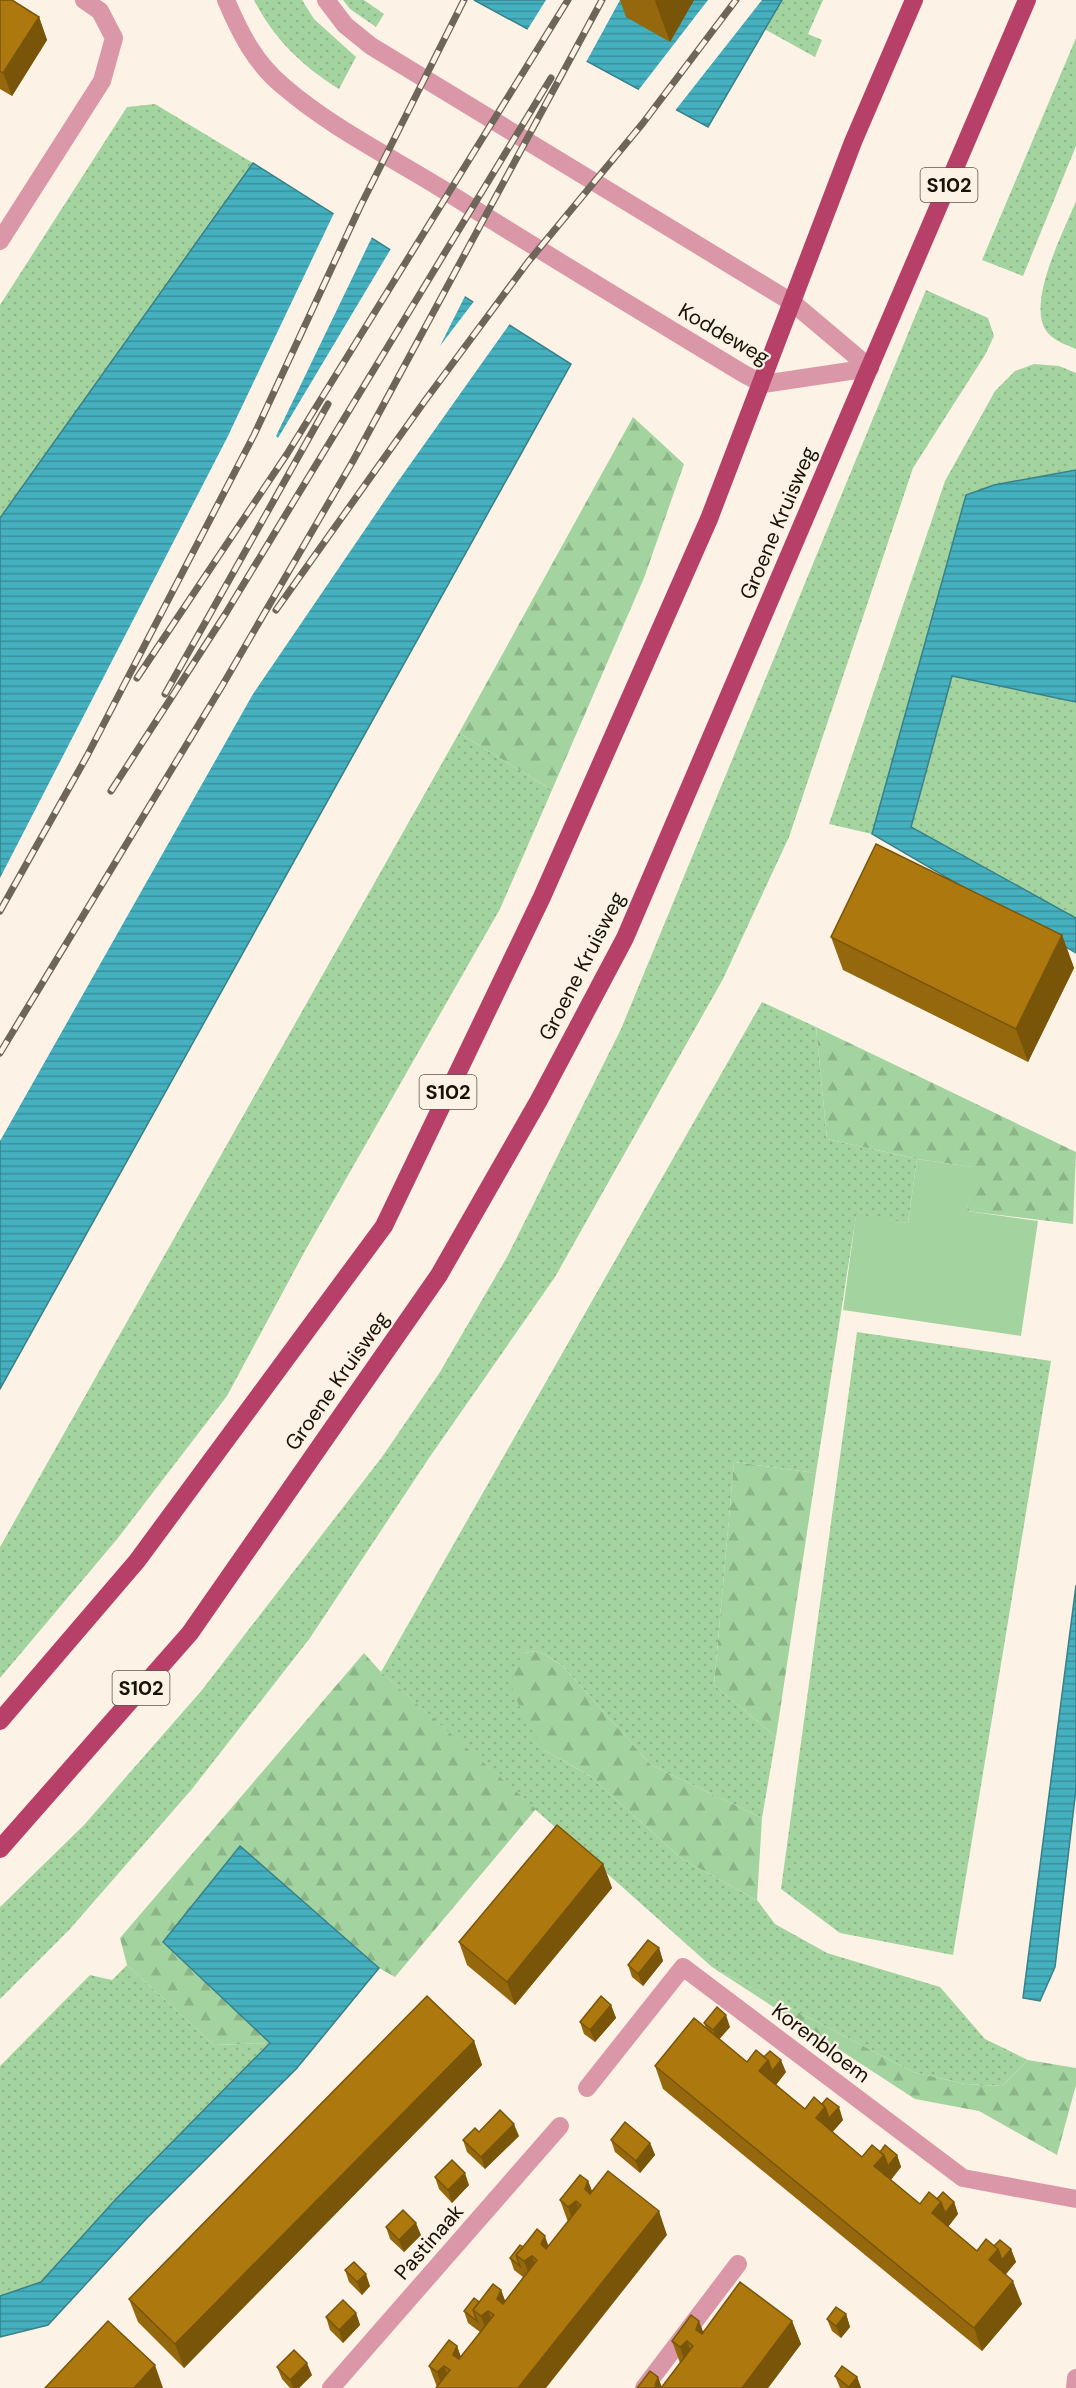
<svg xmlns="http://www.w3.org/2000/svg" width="1076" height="2388" font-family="'DM Sans',sans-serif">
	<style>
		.grass { fill: url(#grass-dots) }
		.forest { fill: url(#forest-firs) }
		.park { fill: #a3d49f }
		.water { fill: url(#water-rules); stroke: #388188; stroke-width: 1.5 }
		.pier { fill: #fcf3e6 }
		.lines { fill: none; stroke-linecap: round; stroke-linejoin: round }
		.pedestrian { stroke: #da97a7; stroke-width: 18 }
		.minor { stroke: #da97a7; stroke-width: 18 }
		.primary { stroke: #b74068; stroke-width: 18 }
		.rail-casing { stroke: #6e665a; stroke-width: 7 }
		.rail { stroke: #fcf3e6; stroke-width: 4.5; stroke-dasharray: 14; stroke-linecap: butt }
		.wall { fill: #95680d }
		.shaded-wall { fill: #79550a }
		.building { fill: #ad790f; stroke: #79550a; stroke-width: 1.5 }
		.labels { text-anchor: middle; stroke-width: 4.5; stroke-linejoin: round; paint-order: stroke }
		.shield { fill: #fcf3e6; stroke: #5e564a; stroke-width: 1.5 }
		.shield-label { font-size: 20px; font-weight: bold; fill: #1a1207 }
		.street-label { font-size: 21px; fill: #1a1207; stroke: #fcf3e6 }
	</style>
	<defs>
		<pattern id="grass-dots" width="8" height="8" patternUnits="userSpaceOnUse" patternTransform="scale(1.5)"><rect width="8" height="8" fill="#a3d49f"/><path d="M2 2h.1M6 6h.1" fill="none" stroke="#8cb587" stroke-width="1.8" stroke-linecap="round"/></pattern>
		<pattern id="forest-firs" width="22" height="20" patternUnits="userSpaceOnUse" patternTransform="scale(1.5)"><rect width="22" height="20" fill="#a3d49f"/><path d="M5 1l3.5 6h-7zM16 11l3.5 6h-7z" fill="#8cb587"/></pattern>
		<pattern id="water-rules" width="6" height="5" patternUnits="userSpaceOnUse" patternTransform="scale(1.5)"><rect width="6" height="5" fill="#45b1c0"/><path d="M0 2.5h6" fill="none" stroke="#398f9a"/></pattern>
	</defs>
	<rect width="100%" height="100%" fill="#fcf3e6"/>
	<!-- grass -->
	<g class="grass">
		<path d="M254,0H302L314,19L356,57L339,89C302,66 274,39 254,0Z"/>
		<path d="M343,0H364L384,14L376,27L350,9Z"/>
		<path d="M760,0H823L808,34L822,40L815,57L746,19Z"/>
		<path d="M1076,38V146L1023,276L982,260Z"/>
		<path d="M155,104L253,163L0,518V305L127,107Z"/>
		<path d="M1076,201V349C1065,344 1051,340 1045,329C1028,299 1064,231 1076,201Z"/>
		<path d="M926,290L988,318L994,336L985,355L913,468L789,837L723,979L555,1277L429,1458L310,1638L192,1789L70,1929L0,1999V1907L84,1825L202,1690L382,1457L440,1372L507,1257L621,1029Z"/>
		<path d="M1034,364L1059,366L1076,373V470L994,485L966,495L872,834L829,824L945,481L995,391L1015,371Z"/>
		<path d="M952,676L1076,702V918L911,827Z"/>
		<path d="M459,733L552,790L500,909L306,1249L227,1396L118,1538L0,1678V1547Z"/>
		<path d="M762,1002L816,1027L827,1139L917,1159L908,1223L856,1216L816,1473L734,1462L714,1685L776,1737L762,1818L651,1765L562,1665L538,1651L522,1653L544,1750L590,1776L682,1859L757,1900L775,1924L827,1953L940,1987L985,2039L1028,2060L1002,2086L965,2084L913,2072L712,1967L381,1672Z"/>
		<path d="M857,1332L1051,1361L953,1955L840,1933L781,1889Z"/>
		<path d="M127,1965L214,2045L270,2043L116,2199L41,2282L0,2296V2066L90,1975L112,1980Z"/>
	</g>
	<!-- forest -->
	<g class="forest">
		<path d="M633,417L684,464L644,578L552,790L459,733Z"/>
		<path d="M816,1027L1076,1152L1073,1224L967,1211L972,1167L917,1159L827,1139Z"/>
		<path d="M734,1462L816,1473L776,1737L714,1685Z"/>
		<path d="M538,1651L562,1665L651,1765L762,1818L757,1900L682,1859L590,1776L544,1750L523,1715L510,1683L522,1653Z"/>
		<path d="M364,1653L381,1672L536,1809L395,1977L379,1968L240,1846L163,1942L270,2043L214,2045L127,1965L120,1938Z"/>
		<path d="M712,1967L913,2072L965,2084L1002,2086L1028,2060L1076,2068V2085L1057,2155L979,2111L915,2099Z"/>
	</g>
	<!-- park -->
	<path class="park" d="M917,1159L973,1167L967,1211L1038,1221L1021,1336L843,1310L856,1215L908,1223Z"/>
	<!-- water -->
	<g class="water">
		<path d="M474,0H782L708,127Z"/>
		<path d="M253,163L571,364L0,1389V518Z"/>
		<path d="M1076,470V702L952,676L911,827L1076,918V953L872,834L966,495L994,485Z"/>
		<path d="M1076,1585V1789L1055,1967L1040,2001L1023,1998Z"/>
		<path d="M240,1846L379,1968L297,2068L146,2219L48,2325L0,2337V2296L41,2282L116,2199L270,2043L163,1942Z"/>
	</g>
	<!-- pier -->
	<g class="pier">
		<path d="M546,0H620L585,64L526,32Z"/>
		<path d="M708,0H762L674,112L637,92Z"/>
		<path d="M335,211L373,235L276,436L278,438L392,247L466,294L440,346L475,300L511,322L394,487L253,694L0,1141V878L227,438Z"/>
	</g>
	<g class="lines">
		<!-- pedestrian -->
		<path class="pedestrian" d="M644,2388L738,2264"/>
		<!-- minor -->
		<g class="minor">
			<path d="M226,0C240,33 255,63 283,86C329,126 387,155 439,187C540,251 642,312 744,374L763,384L870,368"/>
			<path d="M326,0L345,25L371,46L793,303L870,368"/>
			<path d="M0,241L102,81L114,38L100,11L84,0"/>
			<path d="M587,2088L683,1967L963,2178L1076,2199"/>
			<path d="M331,2388L560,2126"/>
			<path d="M1075,2388L1076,2378"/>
		</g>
		<!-- primary -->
		<g class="primary">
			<path d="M0,1721L137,1561L384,1226L542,897L709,519L853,142L914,0"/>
			<path d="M0,1849L190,1633L439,1275L539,1100L625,938L1027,0"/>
		</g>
		<defs>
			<g id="rail">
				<path d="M276,610L424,402L528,262L643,123L736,0"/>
				<path d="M137,678L287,454L568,0"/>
				<path d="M165,694L328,404"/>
				<path d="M111,791L226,613L551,78"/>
				<path d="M0,911L87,756L254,435L360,207L464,0"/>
				<path d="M0,1053L222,686L353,461L602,0"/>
			</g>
		</defs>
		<!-- rail casing -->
		<use href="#rail" class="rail-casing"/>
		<!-- rail -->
		<use href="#rail" class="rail"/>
	</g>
	<!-- wall -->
	<g class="wall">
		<path d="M0,0L39,17L47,40L12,96L0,89Z"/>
		<path d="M620,0H694L670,42L626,17Z"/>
		<path d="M1062,935L1074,968L1028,1062L843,970L831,937Z"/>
		<path d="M603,1864L612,1888L515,2005L467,1965L459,1942Z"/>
		<path d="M659,1948L663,1961L643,1986L632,1977L628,1965Z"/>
		<path d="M611,2005L616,2018L595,2042L584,2034L580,2022Z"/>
		<path d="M704,2023L730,2027L719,2039L747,2062L764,2057L786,2072L776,2085L805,2109L822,2104L843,2120L832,2132L862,2157L880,2152L897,2155L901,2167L891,2180L920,2204L937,2199L954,2202L958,2214L948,2227L977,2251L994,2246L1011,2249L1016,2262L1005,2274L1022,2304L982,2351L663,2089L655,2066L706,2028Z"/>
		<path d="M474,2041L482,2065L184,2368L138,2322L129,2299Z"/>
		<path d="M519,2136L485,2169L467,2152L463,2140Z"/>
		<path d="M611,2140L650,2143L655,2155L640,2173L615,2152Z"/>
		<path d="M435,2177L469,2185L452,2203L439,2189Z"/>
		<path d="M588,2181L592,2191L667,2235L437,2387L429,2366L457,2346L461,2357L480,2332L468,2323L464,2311L501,2290L505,2301L523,2277L514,2270L510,2258L523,2247L549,2246L568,2222L560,2200Z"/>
		<path d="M386,2227L421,2235L404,2252L390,2239Z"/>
		<path d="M345,2270L370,2286L362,2295L349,2282Z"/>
		<path d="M356,2313L360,2325L343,2343L330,2330L326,2317Z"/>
		<path d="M846,2314L850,2327L841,2338L832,2331L827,2319Z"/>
		<path d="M792,2321L801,2344L768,2388H637L658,2377L662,2388L680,2363L672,2341L703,2332Z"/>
		<path d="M277,2367L312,2375L299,2388H290L282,2379Z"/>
		<path d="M835,2376L857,2377L861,2388H840Z"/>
	</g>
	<!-- shaded-wall -->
	<g class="shaded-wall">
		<path d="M656,0H694L670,42L655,1Z"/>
		<path d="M39,17L47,40L12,96L3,73Z"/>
		<path d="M1062,935L1074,968L1028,1062L1016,1029Z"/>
		<path d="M603,1864L612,1888L515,2005L507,1982Z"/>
		<path d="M659,1948L663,1961L643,1986L638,1974Z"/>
		<path d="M611,2005L616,2018L595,2042L590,2030Z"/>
		<path d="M726,2015L730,2027L717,2042L713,2030Z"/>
		<path d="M474,2041L482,2065L184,2368L175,2344Z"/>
		<path d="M768,2060H781L786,2072L768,2095L759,2071Z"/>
		<path d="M825,2107H839L843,2120L824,2142L816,2118Z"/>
		<path d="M514,2124L519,2136L485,2169L481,2157Z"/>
		<path d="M650,2143L655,2155L640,2173L636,2161Z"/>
		<path d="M884,2155H897L901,2167L883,2189L874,2166Z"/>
		<path d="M465,2173L469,2185L452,2203L448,2190Z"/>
		<path d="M588,2181L597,2204L585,2189Z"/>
		<path d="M576,2201L584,2224L576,2230L568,2207Z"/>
		<path d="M941,2202H954L958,2214L940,2237L932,2213Z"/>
		<path d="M659,2211L667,2235L546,2388H518Z"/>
		<path d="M416,2223L421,2235L404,2252L399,2240Z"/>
		<path d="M545,2236L553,2259L541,2244Z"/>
		<path d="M998,2249H1011L1016,2262L998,2284L989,2260Z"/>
		<path d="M532,2256L540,2279L533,2285L524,2261Z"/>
		<path d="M366,2274L370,2286L362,2295L357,2282Z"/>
		<path d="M1013,2281L1022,2304L982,2351L974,2328Z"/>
		<path d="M501,2290L510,2314L497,2299Z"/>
		<path d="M488,2311L497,2334L489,2339L481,2316Z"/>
		<path d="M356,2313L360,2325L343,2343L339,2330Z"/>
		<path d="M846,2314L850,2327L841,2338L836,2326Z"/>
		<path d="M699,2321L708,2344L696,2330Z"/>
		<path d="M792,2321L801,2344L768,2388H742Z"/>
		<path d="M687,2341L696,2365L688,2371L680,2347Z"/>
		<path d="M457,2346L465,2370L453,2355Z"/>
		<path d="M307,2363L312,2375L299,2388H293L290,2380Z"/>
		<path d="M155,2365L163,2388H134Z"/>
		<path d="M444,2366L452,2388H443L437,2372Z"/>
		<path d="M658,2377L662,2388H655V2386Z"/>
		<path d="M857,2377L861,2388H850L849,2387Z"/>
	</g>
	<!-- building -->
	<g class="building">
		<path d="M0,0H12L39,17L3,73L0,71Z"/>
		<path d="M876,844L1062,935L1016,1029L831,937Z"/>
		<path d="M557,1825L603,1864L507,1982L459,1942Z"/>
		<path d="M648,1940L659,1948L638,1974L628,1965Z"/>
		<path d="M427,1996L474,2041L175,2344L129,2299Z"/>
		<path d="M601,1996L611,2005L590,2030L580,2022Z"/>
		<path d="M717,2007L726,2015L713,2030L704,2023Z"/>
		<path d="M694,2018L747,2062L756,2050L768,2060L759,2071L805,2109L814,2097L825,2107L816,2118L862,2157L872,2145L884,2155L874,2166L920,2204L929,2192L941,2202L932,2213L977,2251L986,2239L998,2249L989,2260L1013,2281L974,2328L655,2066Z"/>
		<path d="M770,2051L781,2060L772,2071L768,2060L764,2057Z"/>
		<path d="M827,2098L839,2107L829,2118L825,2107L822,2104Z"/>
		<path d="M500,2110L514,2124L481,2157L463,2140L475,2128L479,2132Z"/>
		<path d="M625,2122L650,2143L636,2161L611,2140Z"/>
		<path d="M885,2145L897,2155L888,2166L884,2155L880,2152Z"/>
		<path d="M452,2160L465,2173L448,2190L435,2177Z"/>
		<path d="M608,2171L659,2211L518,2388H436L450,2370L444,2366L437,2372L429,2366L449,2340L457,2346L453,2355L459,2359L494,2315L488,2311L481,2316L473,2310L493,2284L501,2290L497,2299L503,2304L537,2260L532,2256L524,2261L516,2255L527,2242L537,2229L545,2236L541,2244L546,2249L581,2205L576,2201L568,2207L560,2200L580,2175L588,2181L585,2189L590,2194Z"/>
		<path d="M943,2192L954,2202L945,2213L941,2202L937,2199Z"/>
		<path d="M403,2210L416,2223L399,2240L386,2227Z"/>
		<path d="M1000,2240L1011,2249L1002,2260L998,2249L994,2246Z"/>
		<path d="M520,2245L523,2247L516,2255L520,2266L510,2258Z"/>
		<path d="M354,2262L366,2274L357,2282L345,2270Z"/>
		<path d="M740,2282L792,2321L742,2388H661L693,2346L687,2341L680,2347L672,2341L691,2315L699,2321L696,2330L702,2334Z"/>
		<path d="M474,2298L479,2302L473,2310L477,2321L464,2311Z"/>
		<path d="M343,2300L356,2313L339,2330L326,2317Z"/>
		<path d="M836,2307L846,2314L836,2326L827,2319Z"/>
		<path d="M108,2321L155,2365L134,2388H45Z"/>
		<path d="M294,2350L307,2363L290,2380L277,2367Z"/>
		<path d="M842,2366L857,2377L849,2387L835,2376Z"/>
		<path d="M650,2371L658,2377L655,2386L657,2388H637Z"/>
	</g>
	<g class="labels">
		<!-- shield labels -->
		<g class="shield">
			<rect x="920.5" y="168" width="57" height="34" rx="4.5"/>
			<rect x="419.5" y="1075" width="57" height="34" rx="4.5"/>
			<rect x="112.5" y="1671" width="57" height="34" rx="4.5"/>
		</g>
		<g class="shield-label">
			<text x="949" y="192">S102</text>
			<text x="448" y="1099">S102</text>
			<text x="141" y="1695">S102</text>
		</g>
		<!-- street labels -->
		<g class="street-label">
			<text transform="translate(724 334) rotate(30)" y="7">Koddeweg</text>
			<text transform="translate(778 523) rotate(-67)" y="7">Groene Kruisweg</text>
			<text transform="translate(582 966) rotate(-63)" y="7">Groene Kruisweg</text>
			<text transform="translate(337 1381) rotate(-55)" y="7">Groene Kruisweg</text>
			<text transform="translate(821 2043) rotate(37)" y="7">Korenbloem</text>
			<text transform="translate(429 2242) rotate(-49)" y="7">Pastinaak</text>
		</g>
	</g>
</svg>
